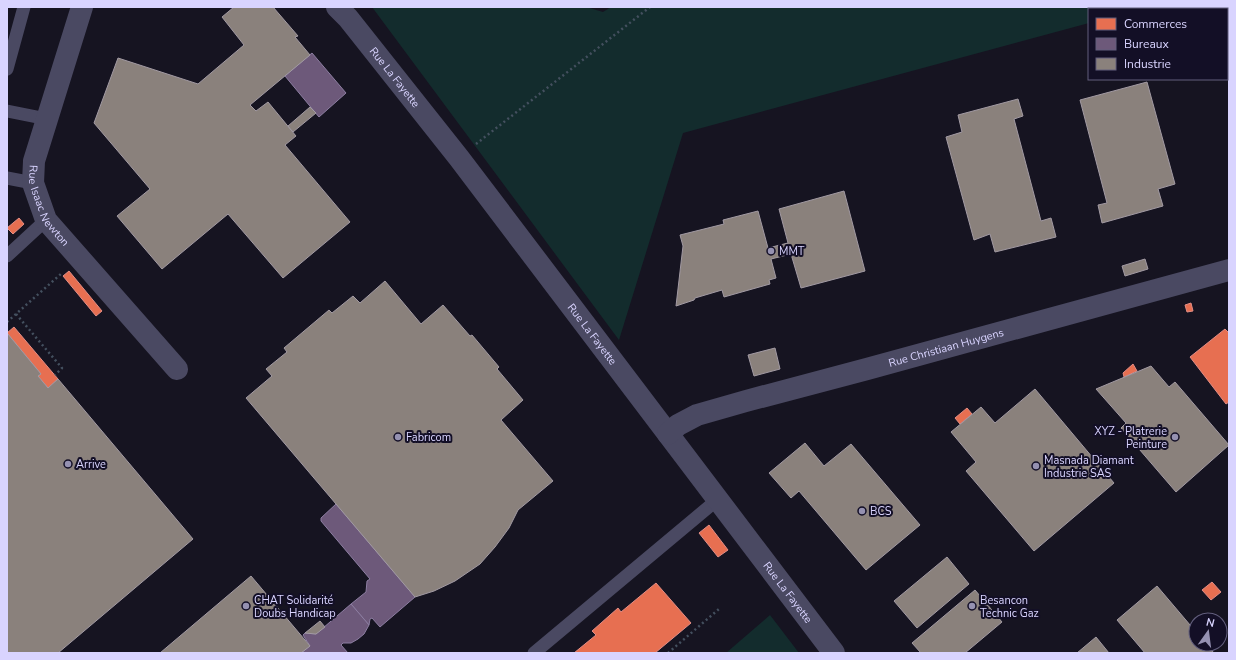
<svg xmlns="http://www.w3.org/2000/svg" width="1236" height="660" font-family="'Nunito Sans',sans-serif">
	<style>
		.green { fill: #132c2d }
		.shops { fill: #e76f51; stroke: #e38d85 }
		.offices { fill: #6d597a; stroke: #8d7ea2 }
		.industry { fill: #8a817c; stroke: #a29aa3 }
		.lines { fill: none; stroke-linecap: round; stroke-linejoin: round }
		.path { stroke: #44505f; stroke-width: 2.5; stroke-dasharray: 2 3; stroke-linecap: butt }
		.lane { stroke: #4a4962; stroke-width: 13 }
		.street { stroke: #4a4962; stroke-width: 22 }
		.poi-dot { fill: #9591b1; stroke: #130f26; stroke-width: 1.5 }
		.labels { text-anchor: middle; stroke-width: 4; stroke-linejoin: round; paint-order: stroke }
		.street-label { font-size: 11px; fill: #d9d4ff; stroke: #130f26 }
		.poi-label { font-size: 11px; fill: #d9d4ff; stroke: #130f26; text-anchor: start }
	</style>
	<rect width="100%" height="100%" fill="#161421"/>
	<!-- green -->
	<g class="green">
		<path d="M372,7H586L603,12L611,7H1147L1140,9H1089V23L683,133L619,340Z"/>
		<path d="M770,615L799,653H726Z"/>
	</g>
	<!-- shops -->
	<g class="shops">
		<path d="M19,218L24,224L13,234L7,228Z"/>
		<path d="M69,271L102,311L96,316L63,276Z"/>
		<path d="M1191,303L1193,311L1187,312L1185,305Z"/>
		<path d="M14,327L58,379L48,388L38,376L41,374L7,333Z"/>
		<path d="M1225,329L1228,332L1229,331V402L1226,404L1190,357Z"/>
		<path d="M1133,364L1137,371L1124,377L1123,373Z"/>
		<path d="M967,408L972,414L960,424L955,418Z"/>
		<path d="M709,525L728,550L718,557L699,533Z"/>
		<path d="M1212,582L1221,592L1211,600L1202,590Z"/>
		<path d="M656,583L691,623L655,653H574L596,635L592,631L618,608L621,612Z"/>
	</g>
	<!-- offices -->
	<g class="offices">
		<path d="M312,53L346,93L319,117L285,76Z"/>
		<path d="M336,504L415,597L380,627L372,618L370,619L369,625L351,604L366,592L367,581L370,579L321,521V518Z"/>
		<path d="M351,604L369,625L364,634L358,639L351,643H343L341,645L348,653H301L310,646L303,635L305,633L316,634Z"/>
	</g>
	<!-- industry -->
	<g class="industry">
		<path d="M234,7H273L298,36L295,37L310,55L250,105L256,111L268,102L296,136L285,145L350,222L283,278L228,214L162,269L117,216L150,189L94,123L118,58L198,84L244,45L222,17Z"/>
		<path d="M1147,82L1175,184L1158,189L1163,206L1102,223L1098,205L1107,203L1080,100Z"/>
		<path d="M1018,99L1023,116L1014,119L1041,221L1051,218L1056,237L995,252L990,234L974,240L946,137L962,132L958,115Z"/>
		<path d="M310,107L316,113L293,132L288,126Z"/>
		<path d="M844,191L865,271L801,288L791,254L771,259L776,278L769,280L770,284L724,297L722,290L695,298L694,300L676,306L683,246L680,235L724,224L723,220L758,211L768,248L788,243L779,209Z"/>
		<path d="M1145,259L1148,269L1125,276L1122,266Z"/>
		<path d="M385,281L421,324L443,305L470,336L472,335L499,367L497,369L523,400L501,420L553,481L518,510L509,528L495,547L480,564L455,581L434,591L415,597L246,398L272,376L266,369L287,352L284,348L329,310L332,313L353,296L360,303Z"/>
		<path d="M7,333L41,374L38,376L48,388L58,379L193,539L58,653H7Z"/>
		<path d="M775,348L780,369L754,376L748,355Z"/>
		<path d="M1151,366L1169,387L1175,382L1229,445L1176,492L1121,428L1126,423L1096,389Z"/>
		<path d="M1035,389L1114,483L1034,551L966,471L976,462L951,432L981,407L995,423Z"/>
		<path d="M805,443L824,466L851,444L920,525L866,570L799,491L791,498L769,473Z"/>
		<path d="M947,557L969,584L917,628L894,601Z"/>
		<path d="M251,576L310,646L301,653H160Z"/>
		<path d="M1157,586L1196,632V644H1206L1214,653H1145L1117,620Z"/>
		<path d="M975,590L1002,622L965,653H921L912,643Z"/>
		<path d="M320,621L325,627L316,634L305,633Z"/>
		<path d="M1096,637L1109,653H1077Z"/>
	</g>
	<g class="lines">
		<!-- path -->
		<g class="path">
			<path d="M476,144L650,7"/>
			<path d="M16,314L62,368L55,375"/>
			<path d="M7,322L62,273"/>
			<path d="M668,653L719,609"/>
		</g>
		<!-- lane -->
		<g class="lane">
			<path d="M7,69L24,7"/>
			<path d="M7,111L47,119"/>
			<path d="M7,178L33,183"/>
			<path d="M7,256L46,220"/>
			<path d="M534,653L717,500"/>
		</g>
		<!-- street -->
		<g class="street">
			<path id="s1" d="M82,7L34,161L33,183L46,220L177,369"/>
			<path id="s2" d="M337,7L348,18L459,158L834,653"/>
			<path id="s3" d="M668,434L678,425L697,415L746,401L867,369L1229,270"/>
		</g>
	</g>
	<!-- markers -->
	<g class="poi-dot">
		<circle cx="771" cy="251" r="4"/>
		<circle cx="398" cy="437" r="4"/>
		<circle cx="1175" cy="437" r="4"/>
		<circle cx="68" cy="464" r="4"/>
		<circle cx="1036" cy="466" r="4"/>
		<circle cx="862" cy="511" r="4"/>
		<circle cx="246" cy="606" r="4"/>
		<circle cx="972" cy="606" r="4"/>
	</g>
	<g class="labels">
		<!-- street labels -->
		<g class="street-label">
			<text dy="4" stroke="none"><textPath href="#s2" startOffset="91">Rue La Fayette</textPath></text>
			<text dy="4" stroke="none"><textPath href="#s1" startOffset="210">Rue Isaac Newton</textPath></text>
			<text dy="4" stroke="none"><textPath href="#s2" startOffset="415">Rue La Fayette</textPath></text>
			<text dy="4" stroke="none"><textPath href="#s3" startOffset="293">Rue Christiaan Huygens</textPath></text>
			<text dy="4" stroke="none"><textPath href="#s2" startOffset="739">Rue La Fayette</textPath></text>
		</g>
		<!-- poi labels -->
		<g class="poi-label">
			<text x="779" y="255">MMT</text>
			<text x="1167" y="435" text-anchor="end">XYZ - Platrerie<tspan x="1167" dy="13">Peinture</tspan></text>
			<text x="406" y="441">Fabricom</text>
			<text x="1044" y="464">Masnada Diamant<tspan x="1044" dy="13">Industrie SAS</tspan></text>
			<text x="76" y="468">Arrive</text>
			<text x="870" y="515">BCS</text>
			<text x="254" y="604">CHAT Solidarité<tspan x="254" dy="13">Doubs Handicap</tspan></text>
			<text x="980" y="604">Besancon<tspan x="980" dy="13">Technic Gaz</tspan></text>
		</g>
	</g>
	<!-- border -->
	<rect width="1236" height="660" fill="none" stroke="#d9d4ff" stroke-width="16"/>
	<!-- legend -->
	<rect x="1088" y="8" width="140" height="72" fill="#130f26" stroke="#625e7d"/>
	<rect x="1096" y="18" width="20" height="12" fill="#e76f51" stroke="#625e7d"/>
	<text x="1124" y="28" font-size="12" fill="#d9d4ff">Commerces</text>
	<rect x="1096" y="38" width="20" height="12" fill="#6d597a" stroke="#625e7d"/>
	<text x="1124" y="48" font-size="12" fill="#d9d4ff">Bureaux</text>
	<rect x="1096" y="58" width="20" height="12" fill="#8a817c" stroke="#625e7d"/>
	<text x="1124" y="68" font-size="12" fill="#d9d4ff">Industrie</text>
	<!-- north arrow -->
	<g transform="translate(1208 632) rotate(14)"><circle r="19" fill="#130f26" stroke="#625e7d"/>
	<path d="M0-3L7 15L0 10L-7 15Z" fill="#9591b1"/>
	<text y="-6" font-size="11" font-weight="bold" text-anchor="middle" fill="#d9d4ff">N</text>
	</g>
</svg>
